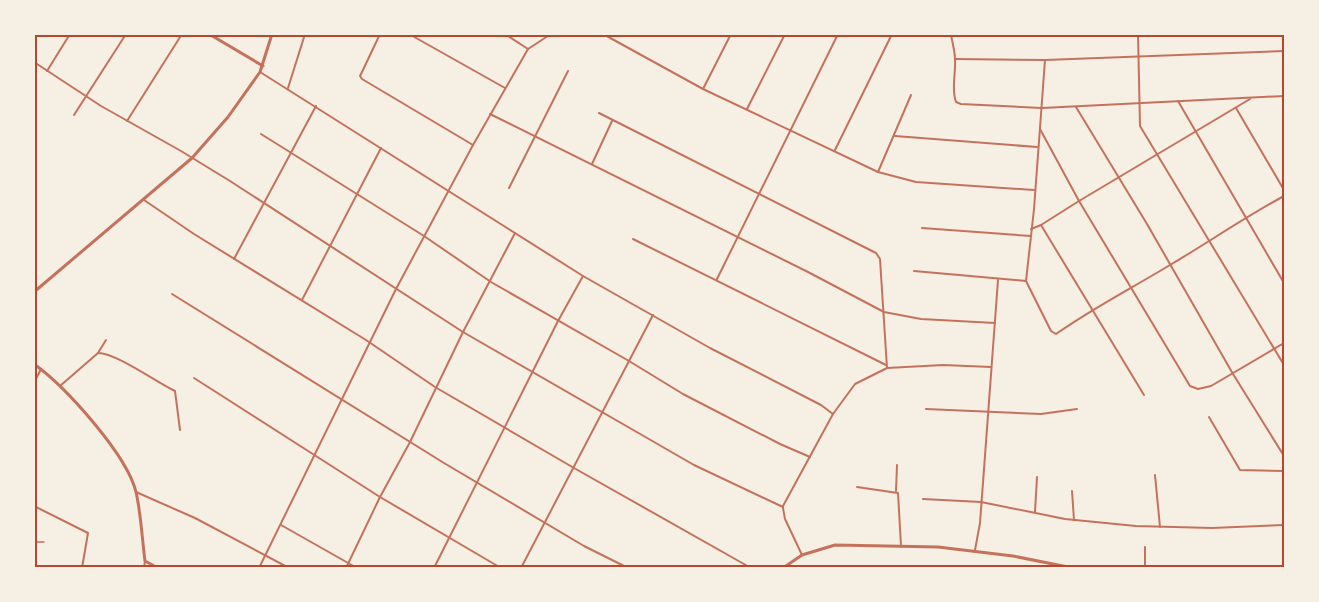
<svg xmlns="http://www.w3.org/2000/svg" width="1319" height="602" font-family="Georgia,serif">
	<style>
		.lines { fill: none; stroke-linecap: round; stroke-linejoin: round }
		.service { stroke: #c5725c; stroke-width: 1.5 }
		.minor { stroke: #c5725c; stroke-width: 2 }
		.tertiary { stroke: #c5725c; stroke-width: 3 }
		.neatline { fill: none; stroke: #b5482f; stroke-width: 2 }
	</style>
	<rect width="100%" height="100%" fill="#f6efe4"/>
	<g class="lines">
		<!-- service -->
		<path class="service" d="M34,542H44"/>
		<!-- minor -->
		<g class="minor">
			<path d="M380,34L362,72L360,76L362,79L473,145"/>
			<path d="M409,34L505,88"/>
			<path d="M505,34L528,49"/>
			<path d="M603,34L703,89L878,172L916,182L1034,190"/>
			<path d="M951,34C952,42 955,51 955,59C956,74 951,89 956,102L961,104L1042,108L1284,96"/>
			<path d="M1138,34L1140,126L1284,365"/>
			<path d="M955,59L1045,60L1284,51"/>
			<path d="M34,62L101,106L181,151L230,181L463,332L694,465L783,507"/>
			<path d="M47,71L70,34"/>
			<path d="M260,72L583,276L710,348L821,405L833,414"/>
			<path d="M288,88L305,34"/>
			<path d="M703,89L731,34"/>
			<path d="M1178,101L1284,283"/>
			<path d="M1076,107L1147,224L1233,374L1284,456"/>
			<path d="M1236,108L1284,190"/>
			<path d="M747,109L785,34"/>
			<path d="M599,113L876,253L880,259L887,368"/>
			<path d="M490,114L808,272L884,312L921,319L995,323"/>
			<path d="M74,115L126,34"/>
			<path d="M127,121L182,34"/>
			<path d="M1040,129L1079,201L1190,386L1198,389L1211,386L1284,343"/>
			<path d="M261,134L424,236L491,282L629,361L683,394L780,444L810,457"/>
			<path d="M895,136L1037,147"/>
			<path d="M835,150L892,34"/>
			<path d="M592,164L612,121"/>
			<path d="M878,172L911,95"/>
			<path d="M509,188L568,71"/>
			<path d="M144,200L194,234L366,340L435,387L574,468L751,568"/>
			<path d="M1041,225L1144,395"/>
			<path d="M922,228L1031,236"/>
			<path d="M1031,229L1041,225L1079,201L1250,99"/>
			<path d="M633,239L886,365"/>
			<path d="M234,259L316,106"/>
			<path d="M914,271L1026,281"/>
			<path d="M717,279L838,34"/>
			<path d="M1026,281L1051,331L1056,334C1093,308 1132,288 1170,265C1209,242 1245,217 1284,196"/>
			<path d="M1026,281L1034,209L1045,60"/>
			<path d="M172,294L444,463L584,546L628,568"/>
			<path d="M302,300L381,148"/>
			<path d="M98,353C116,353 156,382 175,391L180,430"/>
			<path d="M194,378L380,497L501,568"/>
			<path d="M34,383L41,369"/>
			<path d="M60,386L98,353L106,340"/>
			<path d="M926,409L1041,414L1077,409"/>
			<path d="M1209,417L1240,470L1284,471"/>
			<path d="M1155,475L1160,527"/>
			<path d="M857,487L898,493L901,546"/>
			<path d="M896,491L897,465"/>
			<path d="M1072,491L1074,520"/>
			<path d="M136,492L195,518L289,568"/>
			<path d="M923,499L981,502L1065,519L1136,526L1212,528L1284,525"/>
			<path d="M34,506L88,533L82,568"/>
			<path d="M783,506L833,414L855,384L887,368L943,365L991,367"/>
			<path d="M783,508L785,519L802,555"/>
			<path d="M1035,512L1037,477"/>
			<path d="M281,525L357,568"/>
			<path d="M1145,547V568"/>
			<path d="M975,550L980,523L998,280"/>
			<path d="M144,568L145,561"/>
			<path d="M259,568L396,289L473,145L528,49L551,34"/>
			<path d="M346,568L380,497L410,442L463,332L515,233"/>
			<path d="M434,568L558,321L583,276"/>
			<path d="M521,568L653,315"/>
		</g>
		<!-- tertiary -->
		<g class="tertiary">
			<path d="M209,34L263,66"/>
			<path d="M34,292L192,158L228,117L260,72L272,34"/>
			<path d="M34,364C66,387 127,455 136,492C141,514 142,538 145,561L158,568"/>
			<path d="M783,568L802,555L835,545L938,547L1013,556L1073,568"/>
		</g>
	</g>
	<!-- border -->
	<rect width="1319" height="602" fill="none" stroke="#f6efe4" stroke-width="72"/>
	<rect x="36" y="36" width="1247" height="530" class="neatline"/>
</svg>
